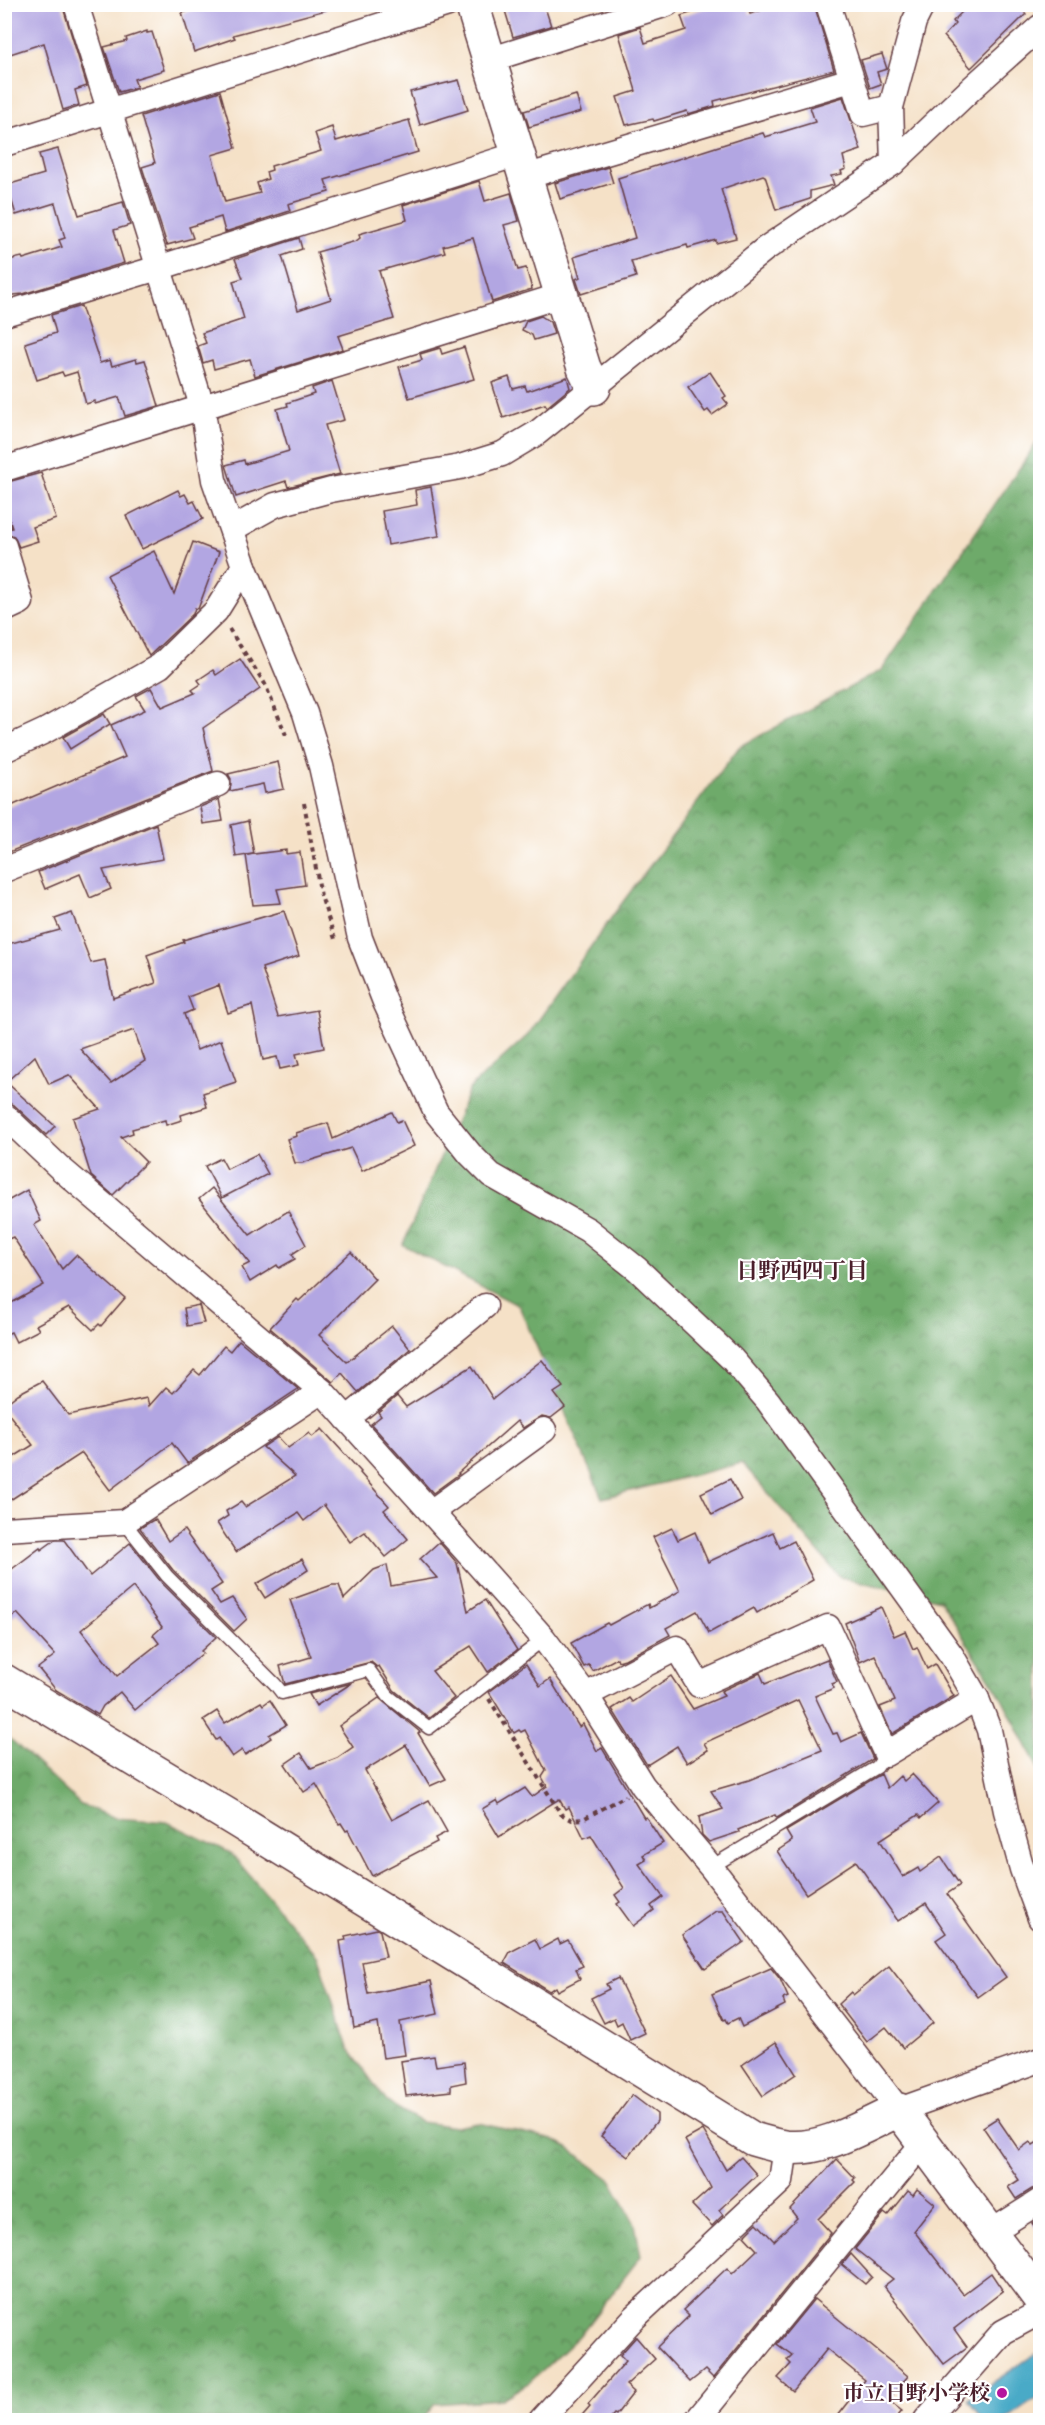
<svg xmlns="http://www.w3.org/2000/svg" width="1045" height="2425" font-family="'Gentium Book Plus','Noto Serif JP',serif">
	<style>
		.forest { fill: url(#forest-crowns); stroke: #5c644a; stroke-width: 1.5 }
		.water { fill: #48aac7; stroke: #496479; stroke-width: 1.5 }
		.building { fill: #b2a6e2; fill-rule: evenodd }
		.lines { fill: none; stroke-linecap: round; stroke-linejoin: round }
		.lane-casing { stroke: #643c42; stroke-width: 15 }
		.street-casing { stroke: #643c42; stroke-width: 27 }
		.secondary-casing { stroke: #643c42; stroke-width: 36 }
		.path { stroke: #643c42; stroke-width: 4; stroke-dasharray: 4.5 4.5; stroke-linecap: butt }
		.lane { stroke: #fff; stroke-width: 12 }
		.street { stroke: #fff; stroke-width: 24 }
		.secondary { stroke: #fff; stroke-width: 33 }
		.poi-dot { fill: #b5179e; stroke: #fff; stroke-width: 2 }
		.labels { text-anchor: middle; stroke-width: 4.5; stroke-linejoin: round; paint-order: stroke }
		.poi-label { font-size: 21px; font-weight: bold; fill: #4a1f2b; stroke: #fff; text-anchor: end }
		.neighbourhood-label { font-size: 22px; font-weight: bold; fill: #4a1f2b; stroke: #fff }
	</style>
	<defs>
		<pattern id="forest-crowns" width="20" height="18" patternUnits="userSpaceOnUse" patternTransform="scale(1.5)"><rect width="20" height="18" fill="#6eaa6a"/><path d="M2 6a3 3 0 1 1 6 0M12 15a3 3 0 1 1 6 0" fill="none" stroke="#5c8a57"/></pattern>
	</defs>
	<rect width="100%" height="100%" fill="#fff"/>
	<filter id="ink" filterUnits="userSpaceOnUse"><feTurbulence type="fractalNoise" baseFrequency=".0167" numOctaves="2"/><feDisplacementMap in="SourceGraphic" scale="12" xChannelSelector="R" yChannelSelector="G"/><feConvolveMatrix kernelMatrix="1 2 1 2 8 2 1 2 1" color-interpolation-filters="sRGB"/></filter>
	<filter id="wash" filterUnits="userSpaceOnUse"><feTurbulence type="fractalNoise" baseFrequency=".008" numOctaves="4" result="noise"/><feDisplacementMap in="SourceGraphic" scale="24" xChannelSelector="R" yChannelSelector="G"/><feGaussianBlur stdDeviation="1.35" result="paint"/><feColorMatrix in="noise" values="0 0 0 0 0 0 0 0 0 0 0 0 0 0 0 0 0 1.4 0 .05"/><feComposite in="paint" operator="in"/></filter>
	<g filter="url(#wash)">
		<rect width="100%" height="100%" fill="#f5e1c7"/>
		<!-- forest -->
		<g class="forest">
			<path d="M1040,438V1772L1002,1698L940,1600L840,1577L742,1463L602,1498L519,1306L403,1245L470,1088L528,1035L616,911L739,747L882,670Z"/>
			<path d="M5,1734L81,1805L115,1818L167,1822L231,1853L318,1957L348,2048L387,2102L421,2122L456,2127L478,2123L553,2140L568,2148L610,2179L635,2224L641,2256L579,2336L530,2382L502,2399L435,2404L422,2420H5Z"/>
		</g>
		<!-- water -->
		<path class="water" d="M1035,2354L1040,2362V2396L1005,2420H983L969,2399Z"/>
		<g id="blocks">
			<!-- building -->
			<g class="building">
				<path d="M62,4L87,86L75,90L79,105L63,110L44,43L4,56V5Z"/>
				<path d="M228,4H326V10L233,35L235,38L194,52L182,13L205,6L206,11Z"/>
				<path d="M503,4H544L551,26L513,37Z"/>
				<path d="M717,4H747L750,14L781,4H814L834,70L714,101L715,106L688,114L687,111L654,121L653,119L626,125L617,97L636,91L619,34L640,27L645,43L686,30L681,16Z"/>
				<path d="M970,4L974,8L978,4H1017L1026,14L971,68L944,36L955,24L953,21Z"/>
				<path d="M147,31V33L152,32L164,70L134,79L137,87L119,92L104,47L127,41L126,38Z"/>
				<path d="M882,54L887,69L877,72L881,84L870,88L861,60Z"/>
				<path d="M459,80L468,110L420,125L410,92Z"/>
				<path d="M220,91L236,148L212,155L225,202L260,193L257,183L268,179L266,172L272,170L271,166L321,151L315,133L332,127L336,141L409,120L418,152L325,180L329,192L288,204L290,211L225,232L221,217L189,227L193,238L167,245L142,167L155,163L141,116Z"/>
				<path d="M576,95L581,112L529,127L524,111Z"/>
				<path d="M843,97L861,150L843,156L846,169L841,171L842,174L831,176L834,185L810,191V199L776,210L765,176L763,175L721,189L736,238L716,243V240L688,248L687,245L631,261L636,277L581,294L576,279L580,277L574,257L635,238L618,178L741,139L763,133L765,137L815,122L810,107Z"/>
				<path d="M58,149L79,215L123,202L130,225L114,230L124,263L23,294L4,296V261L22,257L23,259L62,247L59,240L65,238L55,203L16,215L7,185L44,174L39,154Z"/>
				<path d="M608,167L613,183L560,199L555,183Z"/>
				<path d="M479,181L485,201L511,193L519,221L504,225L518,270L526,268L532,289L492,302L473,238L443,246L445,252L379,271L394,319L338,336L343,349L255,376L250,359L214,369L212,360L203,363L198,346L206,343L202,333L244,319L233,281L243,278L235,259L299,238L302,249L282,256L298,310L331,299L317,252L356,241L360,238L359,234L407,220L403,205Z"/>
				<path d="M81,306L100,363L110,360L112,366L136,359L137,362L145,360L159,406L125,416L119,397L95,404V401L86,404L77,372L64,376L62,372L37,380L25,343L56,333L51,315Z"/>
				<path d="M541,316L550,322L554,334L534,340L532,335L522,330L526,321Z"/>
				<path d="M464,347L474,379L409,398L399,367L422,360L420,354L440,348L442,354Z"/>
				<path d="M710,372L726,396L723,398L728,404L712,415L708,410L705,412L688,387Z"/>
				<path d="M509,377L513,389L525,386L527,391L567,377L570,388L547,407L545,404L503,418L492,383Z"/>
				<path d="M332,381L344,420L325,425L340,474L288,487L286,481L236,497L226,465L244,460L245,464L289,451L277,409L288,406L287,403L314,394L312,388Z"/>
				<path d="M41,473L56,519L33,527L38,541L19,547L14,536L4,532V530L12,528L4,503V483Z"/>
				<path d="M431,487L439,536L388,545L382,511L417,505L415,490Z"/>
				<path d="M178,490L181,496L185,494L190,503L194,501L203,519L142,549L126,516Z"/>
				<path d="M193,542L219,552L198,609L195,608L193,614L149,656L107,575L154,551L174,594Z"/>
				<path d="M240,659L260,689L203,728L213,771L4,854V809L125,757L111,725L145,710L136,696L151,688L162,707L195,693L192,690L201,684L198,680L213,670L216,675Z"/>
				<path d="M104,714L110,724L70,749L63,737Z"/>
				<path d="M278,762L284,789L265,793L263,784L230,791L231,779L228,774Z"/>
				<path d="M219,799L223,821L203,824L200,807Z"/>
				<path d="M248,821L254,854L236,857L231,825Z"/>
				<path d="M156,824L163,859L103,870L111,889L90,898L80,874L45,889L38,872Z"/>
				<path d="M286,850V854L300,852L305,885L277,889L281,903L253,905L246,855Z"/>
				<path d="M284,911L299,956L262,968L278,1017L317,1010L324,1048L296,1054L299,1065L280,1069L277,1057L263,1060L252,1005L228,1013L219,985L188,997L193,1010L184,1014L197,1050L221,1040L236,1082L203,1093L207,1107L181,1115L182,1120L166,1125L165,1120L132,1129L133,1133L121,1137L146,1162L113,1195L91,1176L73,1118L100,1109L69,1075L49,1084L35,1056L6,1082L55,1126L46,1135L14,1105L4,1101V945L60,930L55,919L72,913L91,963L105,960L113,998L156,983L147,955L184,942L183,940ZM134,1030L145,1061L111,1083L80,1049Z"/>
				<path d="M392,1112L397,1122L402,1120L414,1146L362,1171L351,1148L302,1163H295L287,1139L297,1136L296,1133L328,1123L333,1139Z"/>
				<path d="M257,1154L268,1174L222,1198L205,1166L221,1158L227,1169Z"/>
				<path d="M212,1188L250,1235L288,1211L306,1245L292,1254L295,1259L279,1268L277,1265L250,1282L242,1267L250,1263L199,1199Z"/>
				<path d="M27,1190L41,1221L34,1225L62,1269L76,1255L125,1298L101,1326L99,1324L93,1330L69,1307L36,1325L39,1330L16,1342L11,1332L4,1335V1307L44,1285L13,1237L4,1241V1203Z"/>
				<path d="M351,1252L375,1279L319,1335L347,1362L392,1326L410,1349L358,1392L342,1373L333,1382L270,1328L297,1299L299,1301Z"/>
				<path d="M199,1305L204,1323L187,1326L184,1308Z"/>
				<path d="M239,1340L298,1389L187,1463L172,1443L110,1490L82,1453L4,1504V1463L33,1445L4,1408V1405L18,1394L42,1381L68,1415L147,1398L149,1406L166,1387L173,1393L194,1370L200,1375L224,1346L230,1351Z"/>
				<path d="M542,1360L563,1387L554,1393L565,1407L551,1418L542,1416L523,1428L517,1421L458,1473L459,1474L433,1493L371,1424L381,1416L378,1412L397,1396L406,1407L472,1366L493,1399Z"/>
				<path d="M322,1429L361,1472L360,1473L389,1506L384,1510L408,1539L386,1557L365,1532L350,1542L324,1505L304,1521L298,1513L236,1552L217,1523L228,1516L226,1511L241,1502L245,1507L295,1476L263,1447L278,1437L288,1448L309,1433L312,1437Z"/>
				<path d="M730,1479L741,1500L712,1515L701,1493Z"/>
				<path d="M155,1519L168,1541L184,1530L222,1584L211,1591L220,1604L232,1598L247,1619L234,1631L173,1570L143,1532L140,1528Z"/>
				<path d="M672,1528L678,1540L695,1532L708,1562L773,1532L780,1548L794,1541L813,1580L757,1613L754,1608L709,1633L697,1611L666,1628L670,1635L625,1659L618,1661L617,1658L593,1671L589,1665L584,1667L571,1643L607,1623L609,1625L648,1604L649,1608L680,1591L653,1537Z"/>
				<path d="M55,1540H64L90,1576L130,1543L161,1582L216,1637L201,1651L203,1653L135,1710L120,1692L103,1706L98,1715L56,1690L38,1668L55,1655L17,1613L4,1623V1575L40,1548L41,1550ZM133,1587L162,1627L153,1635L159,1643L117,1676L81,1630Z"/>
				<path d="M439,1542L457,1563L468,1611L485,1600L517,1650L488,1672L471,1646L432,1671L454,1698L429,1718L394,1690L379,1666L377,1667L371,1662L285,1684L280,1666L311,1657L290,1600L332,1585H339L344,1599L374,1570L387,1565L391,1586L437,1578L420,1559Z"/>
				<path d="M302,1559L308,1570L265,1598L256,1584Z"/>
				<path d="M881,1607L894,1636L905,1631L913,1649L917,1647L927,1669L935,1664L954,1696L892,1734L880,1707L895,1701L875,1655L860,1662L845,1623Z"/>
				<path d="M827,1659L837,1682L832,1684L834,1688L815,1696L833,1734L837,1733L841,1742L861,1733L873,1759L777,1818L775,1815L738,1830L739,1832L709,1842L702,1835L699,1817L723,1809L711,1791L749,1780L822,1750L798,1700L704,1743L708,1750L687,1763L677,1746L647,1765L612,1709L629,1698L632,1702L671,1676L693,1709L724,1696L721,1691L760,1673L765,1684Z"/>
				<path d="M526,1664L540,1686L550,1679L579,1727L583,1724L597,1751L602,1748L644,1818L646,1817L663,1843L643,1855L646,1860L639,1864L663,1897L651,1906L654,1910L633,1926L617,1904L620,1902L615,1895L624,1888L591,1835L584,1838L569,1807L565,1809L559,1799L499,1837L482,1809L497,1800L499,1804L525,1788L532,1797L547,1786L542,1777L546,1771L525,1730L521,1732L519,1730L514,1733L489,1692Z"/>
				<path d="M352,1683L316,1706L309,1694Z"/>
				<path d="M379,1698L420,1732L418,1733L446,1779L430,1786L406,1745L365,1770L392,1820L429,1800L447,1832L435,1838L437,1842L372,1876L348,1830L346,1831L341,1823L339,1824L316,1784L304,1792L285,1764L301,1753L311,1768L337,1758L353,1747L339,1726Z"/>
				<path d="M270,1700L286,1725L269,1735L271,1738L245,1755L242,1750L232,1757L219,1738L216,1740L203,1720L217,1711L225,1723L261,1702L263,1705Z"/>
				<path d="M881,1774L887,1788L900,1776L904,1781L912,1774L938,1803L921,1818L918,1815L880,1840L903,1877L918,1868L920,1872L941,1857L960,1885L947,1894L1006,1977L978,1997L936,1940L946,1933L926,1903L898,1921L856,1861L806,1894L777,1851L792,1841L786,1831Z"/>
				<path d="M716,1911H723L744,1942L705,1969L682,1935Z"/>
				<path d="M377,1929L380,1931L386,1957L362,1962L368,1994L431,1981L438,2014L400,2022L405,2055L383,2058L378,2023L354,2028L340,1941L346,1940L345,1936Z"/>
				<path d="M535,1939L540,1949L558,1939L560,1944L568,1940L583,1966L576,1969L580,1979L557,1991L555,1987L549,1991L504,1963L510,1952Z"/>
				<path d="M889,1966L933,2023L903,2048L886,2027L867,2042L838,2004L851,1992L853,1995Z"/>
				<path d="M771,1968L780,1979L788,1997L783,1999L785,2005L742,2027L738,2018L728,2023L726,2019L724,2020L712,1994Z"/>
				<path d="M618,1978L645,2033L630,2040L622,2022L617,2025L614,2018L604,2023L591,1998L609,1989L606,1984Z"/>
				<path d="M776,2042L796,2074L763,2096L742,2065Z"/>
				<path d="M434,2056L436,2066L464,2062L466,2082L451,2085V2091L406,2096L401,2061Z"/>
				<path d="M632,2095L657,2114V2121L628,2157L601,2136Z"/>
				<path d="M997,2118L1019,2150L1030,2142L1033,2145L1041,2140V2187L1032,2189L1016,2199L1008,2187L1019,2180L983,2127Z"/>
				<path d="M703,2130L726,2170L741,2157L757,2175L719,2210L723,2215L712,2226L692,2205L711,2188L685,2140Z"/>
				<path d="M837,2159L855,2178L853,2180L855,2182L818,2219L831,2233L713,2378L705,2370L690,2382L657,2347L689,2316L683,2310L727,2268L732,2274L757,2250L744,2236L757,2223L774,2241L797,2218L790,2209Z"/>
				<path d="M917,2189L935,2204L914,2231L963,2294L991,2273L1003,2291L954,2329L967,2347L944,2364L884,2286L893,2279L855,2249L884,2213L888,2216L908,2191L913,2195Z"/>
				<path d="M1041,2218V2236L1032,2223Z"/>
				<path d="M851,2254L872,2277L865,2284L842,2265Z"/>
				<path d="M814,2299L908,2376L888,2400L902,2411L894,2421H833L865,2380L827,2349L793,2391L778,2378L791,2364L787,2360L792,2355L777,2344Z"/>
				<path d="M636,2337L655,2359L626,2385L634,2392L616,2415L614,2414L608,2421H577L590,2406L588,2404L626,2361L620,2355Z"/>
			</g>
		</g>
	</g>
	<g filter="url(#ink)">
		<use href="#blocks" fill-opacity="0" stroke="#643c42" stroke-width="1.5"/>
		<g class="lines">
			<defs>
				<g id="lane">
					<path d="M124,1522L167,1576L275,1684L282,1693L369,1670L388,1696L429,1728L544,1639"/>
					<path d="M711,1867L877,1767L886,1754"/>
				</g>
				<g id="street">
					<path d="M828,4L863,114L891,107"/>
					<path d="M489,60L667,4"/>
					<path d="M4,144L448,4"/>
					<path d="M893,163L891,107L914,22L923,4"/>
					<path d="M525,177L851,80"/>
					<path d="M4,314L158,268L518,154"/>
					<path d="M4,469L562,295"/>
					<path d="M232,529L275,505L331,490L460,467L502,454L537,433L765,249L893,163L973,87L1040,27"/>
					<path d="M4,546L21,602L4,610"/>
					<path d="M244,566L305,713L321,766L360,938L385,1002L436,1112L470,1154L491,1175L588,1230L637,1269L732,1359L768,1401L952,1656L977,1699L989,1730L1006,1811L1022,1869L1040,1918"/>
					<path d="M4,750L45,731L160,666L216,611L244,566L214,480L202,406L76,4"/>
					<path d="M4,870L218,784"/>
					<path d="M4,1115L60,1168L322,1391L475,1561L544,1639L586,1695L643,1786L711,1867L899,2110L1040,2060"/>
					<path d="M347,1419L485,1306"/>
					<path d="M431,1512L544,1430"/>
					<path d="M4,1529L124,1522L322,1391"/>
					<path d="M586,1695L677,1648L699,1685L828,1627L886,1754L977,1699"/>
					<path d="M991,2232L1040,2201"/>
					<path d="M541,2420L634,2318L781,2181L786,2147"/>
					<path d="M697,2420L923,2143"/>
					<path d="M926,2420L1003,2332L1040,2312"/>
				</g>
				<g id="secondary">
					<path d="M472,4L584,368L594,388"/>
					<path d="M4,1681L234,1819L753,2139C763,2142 774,2145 785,2147C823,2152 865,2125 899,2110L1040,2299"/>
				</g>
			</defs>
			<!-- lane casing -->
			<use href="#lane" class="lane-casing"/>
			<!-- street casing -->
			<use href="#street" class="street-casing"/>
			<!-- secondary casing -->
			<use href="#secondary" class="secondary-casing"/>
			<!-- path -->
			<g class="path">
				<path d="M229,629L265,684L286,735"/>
				<path d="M304,803L321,896L335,939"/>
				<path d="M489,1699L561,1814L572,1820L583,1819L626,1796"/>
			</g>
			<!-- lane -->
			<use href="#lane" class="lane"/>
			<!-- street -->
			<use href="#street" class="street"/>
			<!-- secondary -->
			<use href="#secondary" class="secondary"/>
		</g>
	</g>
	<!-- markers -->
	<circle class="poi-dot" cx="1002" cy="2393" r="6"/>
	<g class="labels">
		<!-- poi labels -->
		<g class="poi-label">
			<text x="990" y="2400">市立日野小学校</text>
		</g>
		<!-- neighbourhood labels -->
		<g class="neighbourhood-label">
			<text x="802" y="1278">日野西四丁目</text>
		</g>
	</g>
	<!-- margin -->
	<rect width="1045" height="2425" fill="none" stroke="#fff" stroke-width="24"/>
</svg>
